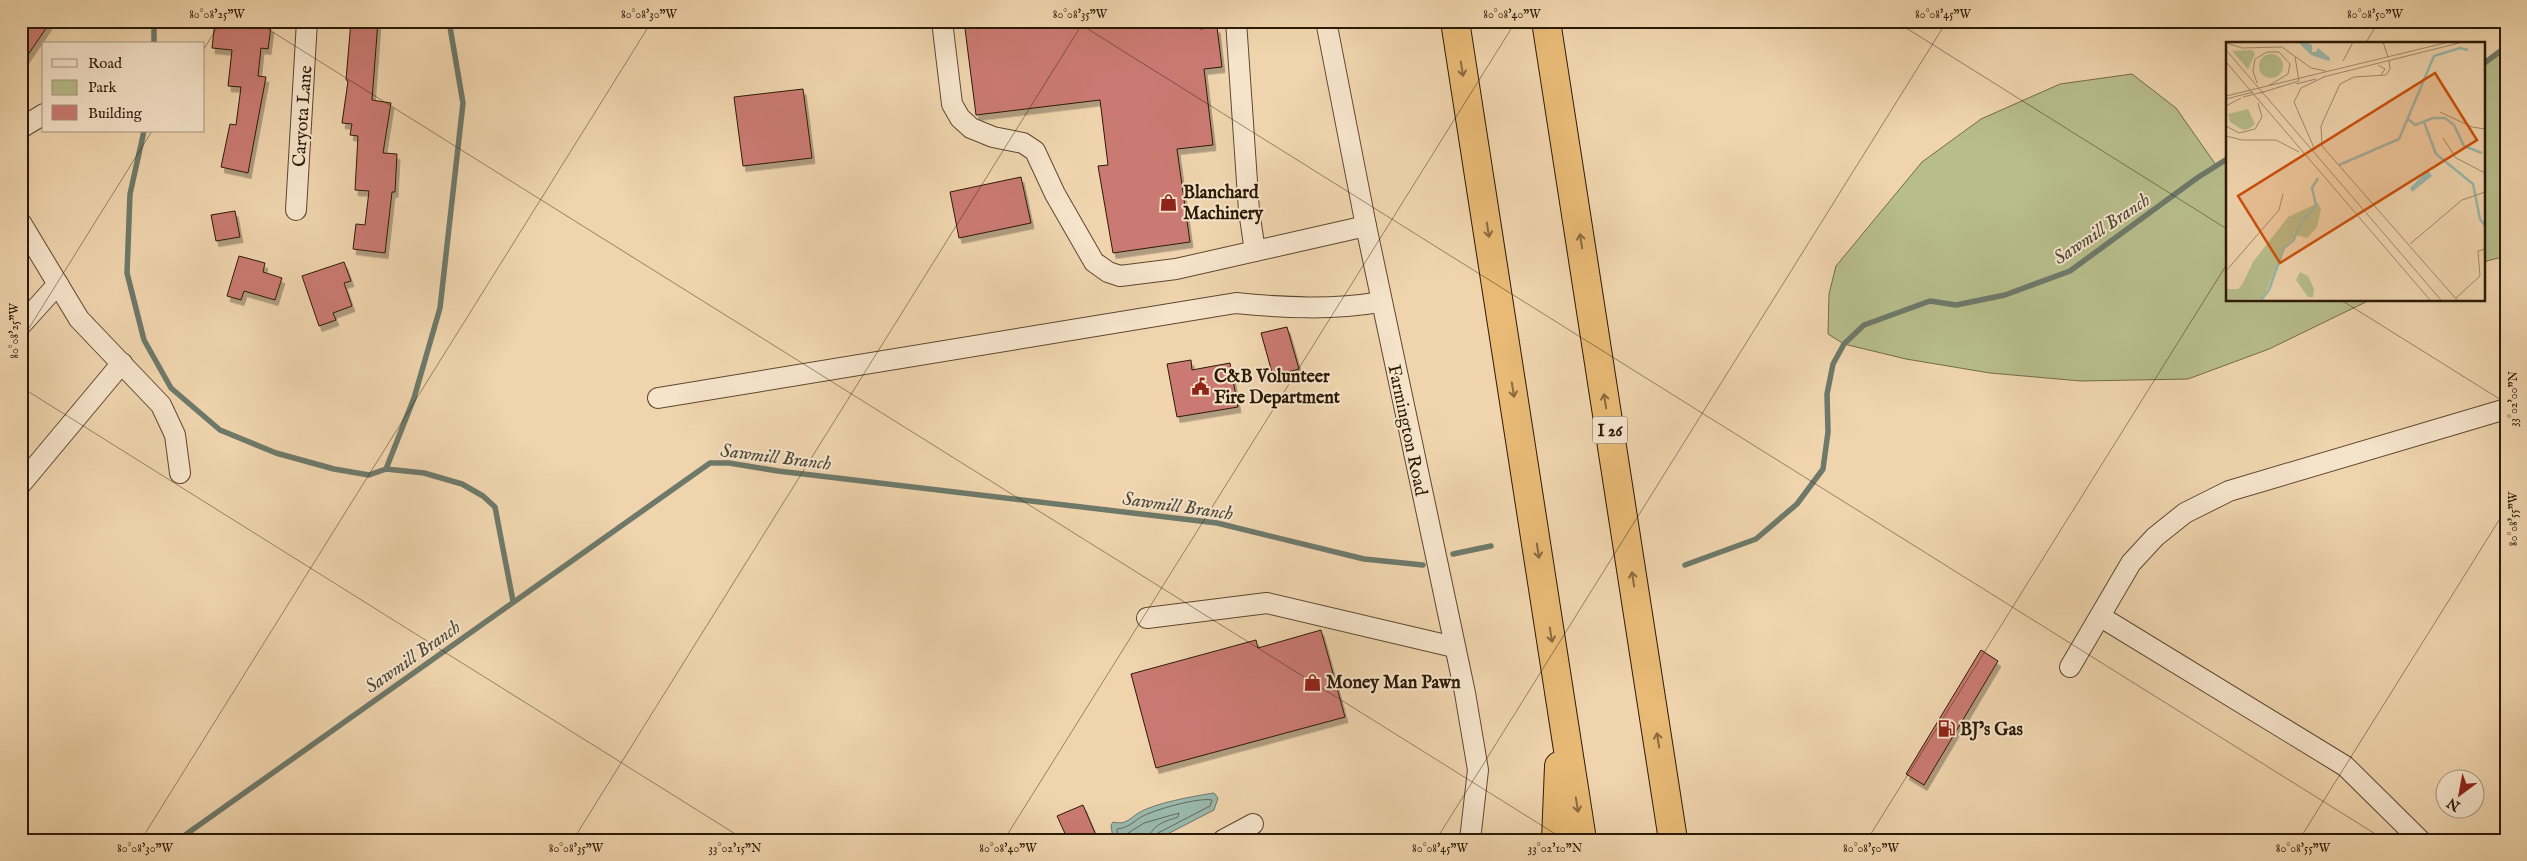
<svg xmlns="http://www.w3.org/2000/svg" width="2527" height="861" font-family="'IM FELL English',serif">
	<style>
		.green { fill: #b7bd8b; stroke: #726c48 }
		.water { fill: #9ab8ac; stroke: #6e796a }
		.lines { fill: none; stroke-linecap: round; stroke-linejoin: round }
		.shore { stroke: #636959; stroke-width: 1 }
		.stream { stroke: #6e796a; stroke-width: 5.5 }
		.building { fill: #ca7a72; stroke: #2c1a06; filter: url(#shadow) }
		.minor-casing { stroke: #5d4830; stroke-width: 22 }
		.highway-casing { stroke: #2c1a06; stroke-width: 30 }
		.minor { stroke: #f5e3ca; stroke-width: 20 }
		.highway { stroke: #e8ba76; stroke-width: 28 }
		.oneway { stroke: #8a6a3e }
		.ticks { fill: none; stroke: #2c1a06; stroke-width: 1; stroke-opacity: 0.45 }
		.labels { text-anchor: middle; stroke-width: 4; stroke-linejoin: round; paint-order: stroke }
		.shield { fill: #f5e3ca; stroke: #685641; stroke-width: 1 }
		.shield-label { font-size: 16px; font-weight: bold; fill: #2c1a06 }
		.street-label { font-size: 18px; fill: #2c1a06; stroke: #f5e3ca }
		.poi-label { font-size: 18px; font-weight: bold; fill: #2c1a06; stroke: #f5e3ca; text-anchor: start }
		.water-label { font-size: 19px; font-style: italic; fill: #4d4938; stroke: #f5e3ca }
		.inset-river { fill: none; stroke: #9ab8ac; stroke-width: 2.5 }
		.inset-road { fill: none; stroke: #a18a6a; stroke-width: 1 }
		.view { fill: #cc500b; fill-opacity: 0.15; stroke: #cc500b; stroke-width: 2.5 }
		.inset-edge { fill: none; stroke: #2c1a06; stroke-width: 2.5 }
		.neatline { fill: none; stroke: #2c1a06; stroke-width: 2 }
		.ticks-label { font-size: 12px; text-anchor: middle; fill: #2c1a06 }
	</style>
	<defs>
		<filter id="shadow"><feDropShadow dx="3" dy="5.5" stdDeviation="0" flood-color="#0004"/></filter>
	</defs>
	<rect width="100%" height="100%" fill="#efd4ad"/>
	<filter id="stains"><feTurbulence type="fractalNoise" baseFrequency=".004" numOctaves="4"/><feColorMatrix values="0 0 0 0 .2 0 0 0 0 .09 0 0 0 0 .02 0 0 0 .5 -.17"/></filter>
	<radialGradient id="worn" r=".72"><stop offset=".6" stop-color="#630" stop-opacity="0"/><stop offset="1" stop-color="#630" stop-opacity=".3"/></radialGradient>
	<!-- green -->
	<g class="green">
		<path d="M2506,47V256L2483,262V64Z"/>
		<path d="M2132,74L2176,108L2216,165L2227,159V300H2370L2269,349L2188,379L2081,381L1990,373L1906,359L1844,344L1828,334L1829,294L1836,266L1922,162L1981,119L2060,84Z"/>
	</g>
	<!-- water -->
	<path class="water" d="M1214,793L1218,798L1214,810L1156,840H1113L1111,825L1113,822C1125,825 1128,820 1137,814C1153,803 1195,796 1214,793Z"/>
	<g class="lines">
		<!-- shore -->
		<g class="shore">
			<path d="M1118,840L1117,829C1128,828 1133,822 1141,817C1153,810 1199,797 1212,800L1210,806L1158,833L1155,840"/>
			<path d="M1124,840L1125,835L1144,823L1179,813L1178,817C1166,821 1150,825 1149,840"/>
		</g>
		<!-- stream -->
		<g class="stream">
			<path d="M154,21V44"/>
			<path d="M2483,64L2506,47"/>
			<path d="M144,131L130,194L127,273L144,340L171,388L220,430L276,453L334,469L369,475L386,469L424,473L462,484L483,496L495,507L513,601"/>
			<path d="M386,469L414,398L440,308L463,103L449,21"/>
			<path d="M1453,554L1491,546"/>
			<path d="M1685,565L1756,539L1797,504L1823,469L1828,432L1827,394L1833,364L1844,344L1864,325L1930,301L1956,305L2005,295L2070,271L2197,178L2227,159"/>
			<path d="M178,840L710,463H729L778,471L1217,523L1364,559L1423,565"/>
		</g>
	</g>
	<!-- building -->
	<g class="building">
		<path d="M21,21H51L21,65Z"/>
		<path d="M215,21L271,27L268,49L261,48L258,76L266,77L248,173L221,167L230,124L236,125L241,87L228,86L232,50L212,48Z"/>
		<path d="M351,21H378L372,100L391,103L383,153L397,154L395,192H392L385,253L353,249L356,224L365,225L369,191L355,190L358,136L350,135L352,124L342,123L348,81L346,80Z"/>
		<path d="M964,21H1199L1200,29L1217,27L1222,67L1204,69L1213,145L1177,149L1190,242L1113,253L1098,166L1108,165L1100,100L976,115Z"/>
		<path d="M803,89L812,158L743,166L734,97Z"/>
		<path d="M1021,177L1031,223L959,238L950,192Z"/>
		<path d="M235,211L240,237L216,241L211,215Z"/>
		<path d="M239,256L265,263L263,272L282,278L275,300L244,291L241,300L227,296Z"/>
		<path d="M344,262L351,281L344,283L352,306L333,313L336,320L319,326L302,276Z"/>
		<path d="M1287,327L1299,369L1273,376L1261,333Z"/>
		<path d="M1191,360L1192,370L1230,363L1238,407L1177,417L1167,364Z"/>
		<path d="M1321,630L1345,717L1156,768L1131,674L1256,640L1258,648Z"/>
		<path d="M1981,650L1998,661L1924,785L1906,774Z"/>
		<path d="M1083,805L1098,840H1068L1057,816Z"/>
	</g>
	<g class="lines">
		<defs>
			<g id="minor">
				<path d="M942,21L952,104L960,118L971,128L993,137L1023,143L1035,151L1055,194L1094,262L1108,272L1120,276L1176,269L1366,226"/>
				<path d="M1236,21L1249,211L1255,251"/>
				<path d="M1326,21L1366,226L1465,693L1478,770L1470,840"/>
				<path d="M21,128L44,114"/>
				<path d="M296,210L307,21"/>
				<path d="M21,223L79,319L161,405L175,435L180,473"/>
				<path d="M21,325L58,284"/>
				<path d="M658,398L1236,303C1285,308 1332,310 1381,302"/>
				<path d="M21,484L122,363"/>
				<path d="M2101,617L2345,766L2420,840"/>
				<path d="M1147,618L1267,603L1454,647"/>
				<path d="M2070,667L2131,563L2155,537L2185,513L2229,491L2506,409"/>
				<path d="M1223,840L1253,824"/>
			</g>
			<g id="highway">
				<path d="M1455,21L1582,840"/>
				<path d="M1546,21L1673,840"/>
				<path d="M1556,840L1559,766"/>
			</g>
		</defs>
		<!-- minor casing -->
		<use href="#minor" class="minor-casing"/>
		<!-- highway casing -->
		<use href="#highway" class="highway-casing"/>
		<!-- minor -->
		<use href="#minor" class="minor"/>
		<!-- highway -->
		<use href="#highway" class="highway"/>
	</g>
	<!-- one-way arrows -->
	<defs><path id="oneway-shaft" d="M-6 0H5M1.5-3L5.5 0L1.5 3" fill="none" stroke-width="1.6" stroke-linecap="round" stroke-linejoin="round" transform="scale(1.25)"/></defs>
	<g class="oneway">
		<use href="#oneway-shaft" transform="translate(1462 69) rotate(81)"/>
		<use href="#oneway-shaft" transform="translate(1488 230) rotate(81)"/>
		<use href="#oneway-shaft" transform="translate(1581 241) rotate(-99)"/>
		<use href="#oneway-shaft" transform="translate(1513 390) rotate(81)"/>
		<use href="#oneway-shaft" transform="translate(1605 401) rotate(-99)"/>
		<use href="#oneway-shaft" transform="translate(1538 551) rotate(81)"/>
		<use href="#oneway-shaft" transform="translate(1633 579) rotate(-99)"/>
		<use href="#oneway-shaft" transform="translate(1551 635) rotate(81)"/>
		<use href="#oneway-shaft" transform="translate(1658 740) rotate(-99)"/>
		<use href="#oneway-shaft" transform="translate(1577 805) rotate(81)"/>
	</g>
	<!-- ticks -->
	<path class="ticks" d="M255,21L1565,840M1075,21L2385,840M1895,21L2227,229M2365,44L2379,21M204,49L221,21M2341,300L2506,403M21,341L152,131M21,387L745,840M141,840L652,21M573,840L1084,21M1004,840L1516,21M1436,840L1947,21M1867,840L2227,264M2299,840L2506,509"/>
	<!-- icons -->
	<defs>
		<symbol id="shop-bare" viewBox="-9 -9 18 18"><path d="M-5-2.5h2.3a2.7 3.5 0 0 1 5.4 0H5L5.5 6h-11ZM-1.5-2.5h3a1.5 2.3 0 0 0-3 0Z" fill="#8f2418" stroke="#f5e3ca" stroke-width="2.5" paint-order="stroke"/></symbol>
		<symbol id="civic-bare" viewBox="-9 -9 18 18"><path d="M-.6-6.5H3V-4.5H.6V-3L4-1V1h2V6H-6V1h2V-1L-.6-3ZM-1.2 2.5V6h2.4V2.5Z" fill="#8f2418" stroke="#f5e3ca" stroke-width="2.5" paint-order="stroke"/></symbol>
		<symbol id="fuel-bare" viewBox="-9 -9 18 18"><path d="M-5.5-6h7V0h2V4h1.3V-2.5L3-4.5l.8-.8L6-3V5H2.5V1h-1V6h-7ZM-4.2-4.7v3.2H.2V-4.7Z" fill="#8f2418" stroke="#f5e3ca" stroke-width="2.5" paint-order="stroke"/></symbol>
	</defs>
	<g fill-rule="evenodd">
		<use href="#shop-bare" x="1156" y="190" width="25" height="25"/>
		<use href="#civic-bare" x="1188" y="374" width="25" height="25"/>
		<use href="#shop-bare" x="1300" y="670" width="25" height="25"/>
		<use href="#fuel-bare" x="1934" y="716" width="25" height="25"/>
	</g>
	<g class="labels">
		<!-- shield labels -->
		<rect class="shield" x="1592.5" y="416.5" width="35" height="27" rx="4"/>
		<g class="shield-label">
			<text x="1610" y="436">I 26</text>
		</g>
		<!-- street labels -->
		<g class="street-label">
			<text transform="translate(302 116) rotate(-86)" y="6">Caryota Lane</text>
			<text transform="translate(1408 430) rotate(78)" y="6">Farmington Road</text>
		</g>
		<!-- poi labels -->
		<g class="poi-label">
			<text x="1183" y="198">Blanchard<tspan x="1183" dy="21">Machinery</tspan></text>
			<text x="1214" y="382">C&amp;B Volunteer<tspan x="1214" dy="21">Fire Department</tspan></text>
			<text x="1326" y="688">Money Man Pawn</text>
			<text x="1960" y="735">BJ’s Gas</text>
		</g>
		<!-- water labels -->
		<g class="water-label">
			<text transform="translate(2101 228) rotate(-34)" y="7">Sawmill Branch</text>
			<text transform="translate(776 456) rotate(7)" y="7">Sawmill Branch</text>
			<text transform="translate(1178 505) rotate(8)" y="7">Sawmill Branch</text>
			<text transform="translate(412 656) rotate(-35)" y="7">Sawmill Branch</text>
		</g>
	</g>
	<!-- overview -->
	<g transform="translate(2226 42)">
		<rect width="259" height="259" fill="#efd4ad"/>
		<path d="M26,8L29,12L22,27L6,9ZM33 24a12 12 0 1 1 24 0a12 12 0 1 1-24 0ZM22,67L29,82L23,87L17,88L4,80L2,72ZM92,161L95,167L91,185L81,196L70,193L58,206L37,257L0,258V247H12L16,243L27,220L62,175ZM74,230L82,234L88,247L87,255H82L70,238Z" fill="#b7bd8b"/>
		<path d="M72,0H81L86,3V10H90L92,6L104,16L103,19L85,13ZM202,128L206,134L186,150L184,146Z" fill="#9ab8ac"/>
		<path class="inset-river" d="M182,77L189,83L207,76H219L228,83L238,104L256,111M198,80L210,112L247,142L254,177L259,184M113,123L173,97L208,14L234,6L242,8M35,258L43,248L58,206L67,199L77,178L90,163L86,146L92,136"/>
		<path class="inset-road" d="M157,0L162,15M0,1L16,6L56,5L85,26L100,29M0,8L215,258M117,19L127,0M163,19L164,27L160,33L128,35L114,42L95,84L96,104L231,258M0,20L204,258M152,23L159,27L155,33M97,35L237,0M31,41L27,29L29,17L41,10H53L64,22L62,32L42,44M70,42L90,37M34,51L73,39L69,15M0,54L223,0M17,55L37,50M0,57L27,50M0,64L15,56M214,70L246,85L259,87M0,84L13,91L29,87L36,75L32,61M0,94L16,98H50L73,110M217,96L230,116L259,131M89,108L68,60L75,46L98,35M184,202L236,158L259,150M0,229L53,168L57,152M230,256L254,234L252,209L259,207"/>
		<path class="view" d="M209,31L251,98L54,221L12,154Z"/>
		<rect width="259" height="259" class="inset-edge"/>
	</g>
	<!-- margin -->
	<rect width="2527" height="861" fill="none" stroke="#efd4ad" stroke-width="55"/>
	<!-- legend -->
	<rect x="42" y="42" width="162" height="90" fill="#f5e3ca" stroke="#a5937c"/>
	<rect x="52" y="59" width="25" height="8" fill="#f5e3ca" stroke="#a5937c"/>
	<text x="88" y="68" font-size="15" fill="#2c1a06">Road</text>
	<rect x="52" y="80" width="25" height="15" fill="#b7bd8b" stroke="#a5937c"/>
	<text x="88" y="92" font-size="15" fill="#2c1a06">Park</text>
	<rect x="52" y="105" width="25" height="15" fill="#ca7a72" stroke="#a5937c"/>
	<text x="88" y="118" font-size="15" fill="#2c1a06">Building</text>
	<!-- north arrow -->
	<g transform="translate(2460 794) rotate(212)"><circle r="24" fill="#f5e3ca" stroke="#a5937c"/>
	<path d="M0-4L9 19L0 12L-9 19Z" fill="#8f2418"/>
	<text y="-8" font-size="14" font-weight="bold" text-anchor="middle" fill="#2c1a06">N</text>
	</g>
	<rect x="28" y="28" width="2472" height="806" class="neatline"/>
	<g class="ticks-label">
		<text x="217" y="18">80°08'25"W</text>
		<text x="649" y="18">80°08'30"W</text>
		<text x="1080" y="18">80°08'35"W</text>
		<text x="1512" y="18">80°08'40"W</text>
		<text x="1943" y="18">80°08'45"W</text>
		<text x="2375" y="18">80°08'50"W</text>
		<text transform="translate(14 331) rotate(-90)" y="4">80°08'25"W</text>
		<text transform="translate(2513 399) rotate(-90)" y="4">33°02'00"N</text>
		<text transform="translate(2513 519) rotate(-90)" y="4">80°08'55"W</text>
		<text x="145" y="852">80°08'30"W</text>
		<text x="576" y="852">80°08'35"W</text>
		<text x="735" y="852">33°02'15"N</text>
		<text x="1008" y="852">80°08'40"W</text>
		<text x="1440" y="852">80°08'45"W</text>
		<text x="1555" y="852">33°02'10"N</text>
		<text x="1871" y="852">80°08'50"W</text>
		<text x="2303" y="852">80°08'55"W</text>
	</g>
	<rect width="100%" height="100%" filter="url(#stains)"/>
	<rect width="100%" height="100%" fill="url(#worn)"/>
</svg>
